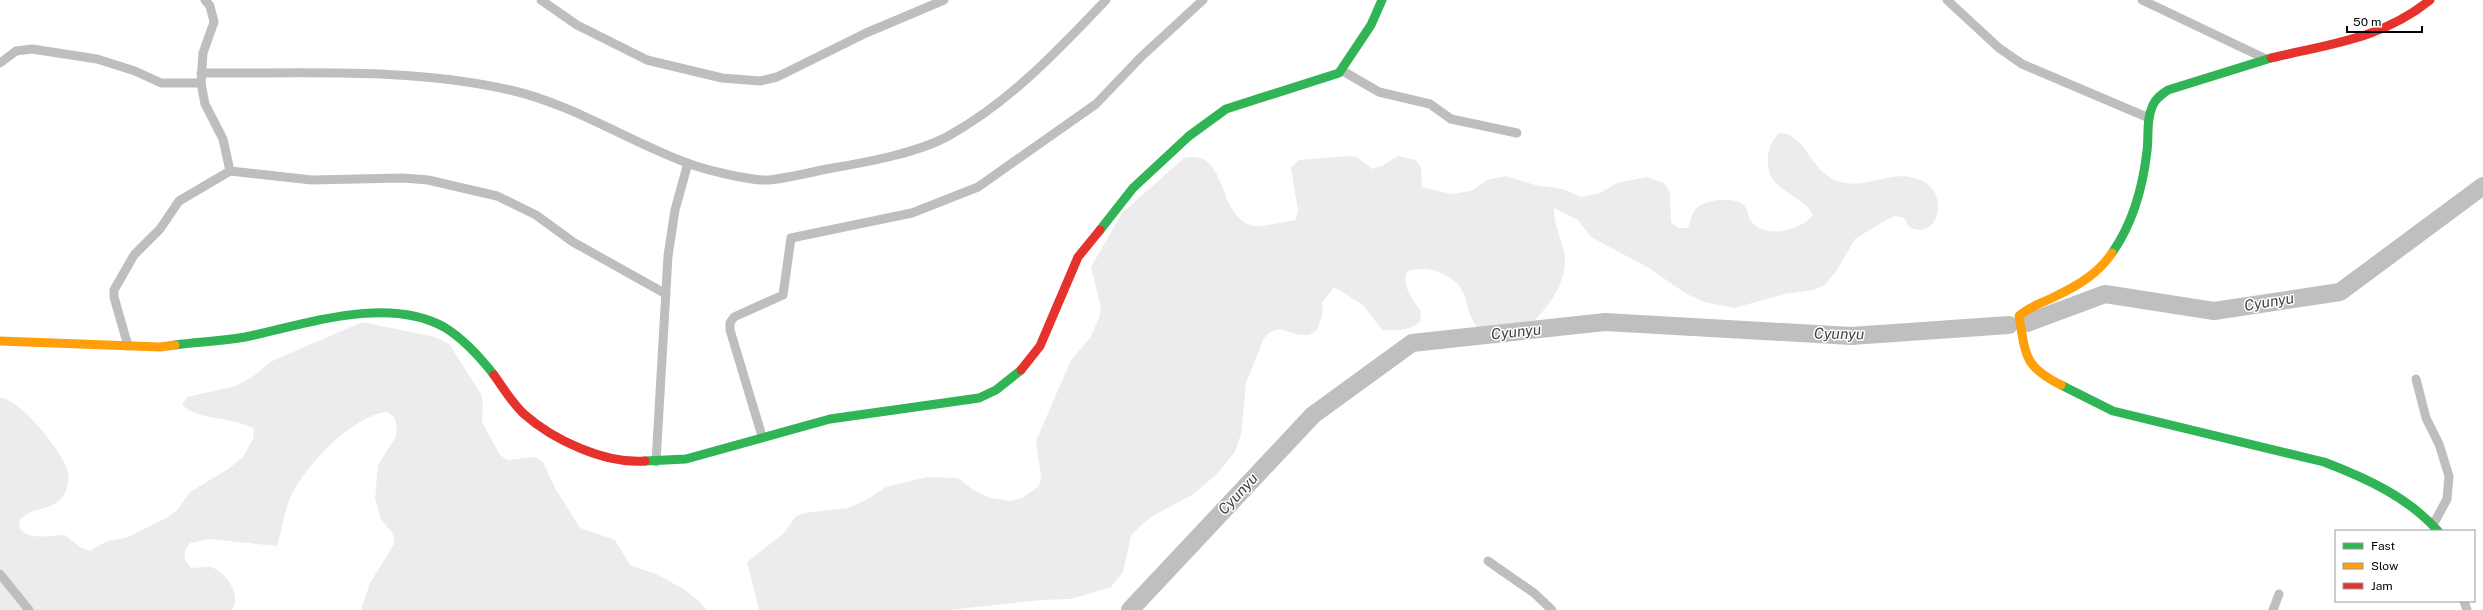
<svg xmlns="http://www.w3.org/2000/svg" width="2483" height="610" font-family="'Public Sans',sans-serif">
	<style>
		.green { fill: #ececec }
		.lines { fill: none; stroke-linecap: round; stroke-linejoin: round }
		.river { stroke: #bfbfbf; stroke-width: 18 }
		.street { stroke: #bebebe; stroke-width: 9 }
		.fast { stroke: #30b455; stroke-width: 9 }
		.slow { stroke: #ff9f0a; stroke-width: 9 }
		.jam { stroke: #e5322d; stroke-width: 9 }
		.labels { text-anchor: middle; stroke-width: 3; stroke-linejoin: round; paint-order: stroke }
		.water-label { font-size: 15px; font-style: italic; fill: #444; stroke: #fff }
	</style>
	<rect width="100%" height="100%" fill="#fff"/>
	<!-- green -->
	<g class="green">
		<path d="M1779,133C1805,132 1809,170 1837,181C1868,192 1895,164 1926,183C1947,196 1940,241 1909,227L1904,218L1895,216L1886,220L1855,239L1837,270L1825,285L1814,290L1785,294L1734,308L1704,302L1685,293L1649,268L1591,237L1578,220L1554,208C1553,228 1565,242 1565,262C1565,295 1525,340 1491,343C1484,336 1476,328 1472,319C1467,310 1467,299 1462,290C1451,272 1425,265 1407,271C1401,287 1413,298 1421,312L1420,322C1408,331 1396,331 1382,330L1363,305L1334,287L1322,303L1323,312L1317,330L1309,335H1299L1280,329L1270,332L1264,338L1246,383L1241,434L1235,452L1216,475L1192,495L1151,517L1137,529L1131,536L1123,572L1111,587L1071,599L1042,600L949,610H759L747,562L784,533L795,517L804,513L848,508L868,499L886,487L927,477L958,478L973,490L990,498L1010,501L1022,498L1039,486L1041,476L1036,441L1071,360L1090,338L1099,318L1101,308L1091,267L1122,213L1184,158C1229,147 1216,219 1254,226C1263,227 1286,221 1296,220L1298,210L1291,168L1299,160L1348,156L1357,157L1372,169L1382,166L1398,156L1416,160L1421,168L1422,187L1451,194L1471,191L1487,180L1506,176L1535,185L1562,189L1581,197L1600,193L1617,183L1646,177L1664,183L1670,192L1671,222L1678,228H1688C1690,222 1692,212 1697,208C1706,200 1730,197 1741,203C1748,207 1747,215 1751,221C1765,240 1802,230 1813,215C1800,191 1765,193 1768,157C1769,147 1772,141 1779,133Z"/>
		<path d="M362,322L435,337L449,344L481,394L483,404L482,422L500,455L507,460L535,457L543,462L555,488L580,528L615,540L630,565L656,574L682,588L698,600L707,610H361L370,583L394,544L393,534L381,519L375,499L378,465L395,438L397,429L395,418L387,412C353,415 305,466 291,496C284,511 282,530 277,546L209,539L190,543L185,551V560L191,568C197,568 205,566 210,567C225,570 244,597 231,610H0V398C19,397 64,453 68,472C69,479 68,488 65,493C54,513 33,505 19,520L20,529C31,541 49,535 65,535L80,547L90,551L107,541L126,538L168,517L177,510L190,492L228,469L243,457L253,439L254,429C232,416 203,422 182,405L187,397L236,386L255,375L270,362Z"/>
	</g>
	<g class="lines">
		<!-- river -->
		<g class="river">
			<path d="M2027,323L2105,294L2214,311L2340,292L2483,186"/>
			<path d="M1130,610L1313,415L1412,343L1605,322L1851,336L2009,325"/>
		</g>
		<!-- street -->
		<g class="street">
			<path d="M541,0L577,25L647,60L722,78L760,81L777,77L866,33L944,0"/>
			<path d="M1947,0L1999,48L2022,64L2149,118"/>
			<path d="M2142,0L2266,59"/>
			<path d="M0,63L16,51L32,49L97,59L135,71L161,83H201"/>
			<path d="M1341,70L1379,92L1430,104L1451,119L1517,133"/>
			<path d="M201,73C304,74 409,67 510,90C572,104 628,141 687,163C706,170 750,181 769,180C788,178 808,173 827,169C863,163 919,153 950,135C1011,101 1058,50 1106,0"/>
			<path d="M230,171L312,180L403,178L428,180L497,196L536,215L573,242L666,294"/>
			<path d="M128,346L114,297V290L134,255L160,229L179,201L230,171L223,139L205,104L201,83L203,53L214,22L210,6L205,0"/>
			<path d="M2416,379L2426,418L2439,444L2449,476L2447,499L2433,525"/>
			<path d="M762,436L730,330V323L734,317L783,295L791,238L912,213L978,187L1096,104L1141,57L1203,0"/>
			<path d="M656,462L668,256L675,210L688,163"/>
			<path d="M1488,561L1534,593L1552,610"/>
			<path d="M0,574L29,610"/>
			<path d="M2464,601L2467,610"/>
			<path d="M2273,610L2279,594"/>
		</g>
		<!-- fast -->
		<g class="fast">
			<path d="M1100,230L1133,188L1189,136L1226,109L1339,73L1371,25L1382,0"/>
			<path d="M2112,253C2133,223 2143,186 2147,151C2149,136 2146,119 2153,105C2156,98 2162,94 2168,90L2271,58"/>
			<path d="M175,345C198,342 222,341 245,337C304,325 386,295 444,327C464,339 480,357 494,375"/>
			<path d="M2061,385L2113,411L2324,462C2366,478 2408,497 2438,531"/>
			<path d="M645,461L686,459L830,419L979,398L996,390L1021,370"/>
		</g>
		<!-- slow -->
		<g class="slow">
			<path d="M0,341L160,347L175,345"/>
			<path d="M2061,385C2023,366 2026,355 2019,316C2029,307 2042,303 2054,297C2077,286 2098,274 2112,253"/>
		</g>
		<!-- jam -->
		<g class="jam">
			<path d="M2271,58C2329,44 2382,39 2430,0"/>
			<path d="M1021,370L1040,346L1078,257L1100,230"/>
			<path d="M494,375C503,388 513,404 524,414C553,440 605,464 645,461"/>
		</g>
	</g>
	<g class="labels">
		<!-- water labels -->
		<g class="water-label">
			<text transform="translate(2269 302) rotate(-9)" y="5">Cyunyu</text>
			<text transform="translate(1516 332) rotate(-6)" y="5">Cyunyu</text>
			<text transform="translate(1839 334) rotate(1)" y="5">Cyunyu</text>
			<text transform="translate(1238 494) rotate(-47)" y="5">Cyunyu</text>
		</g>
	</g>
	<!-- legend -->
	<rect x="2335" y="530" width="140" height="72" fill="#ffffff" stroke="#999999"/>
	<rect x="2343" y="543" width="20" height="6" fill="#30b455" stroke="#999999"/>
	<text x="2371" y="550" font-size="12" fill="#000000">Fast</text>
	<rect x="2343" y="563" width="20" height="6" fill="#ff9f0a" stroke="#999999"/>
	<text x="2371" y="570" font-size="12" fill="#000000">Slow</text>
	<rect x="2343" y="583" width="20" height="6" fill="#e5322d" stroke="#999999"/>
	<text x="2371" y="590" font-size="12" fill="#000000">Jam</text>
	<!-- scale -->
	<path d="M2347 26v6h75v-6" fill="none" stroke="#000000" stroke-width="2"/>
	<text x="2353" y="26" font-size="12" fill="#000000" stroke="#ffffff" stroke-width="3" paint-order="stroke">50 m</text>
</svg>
